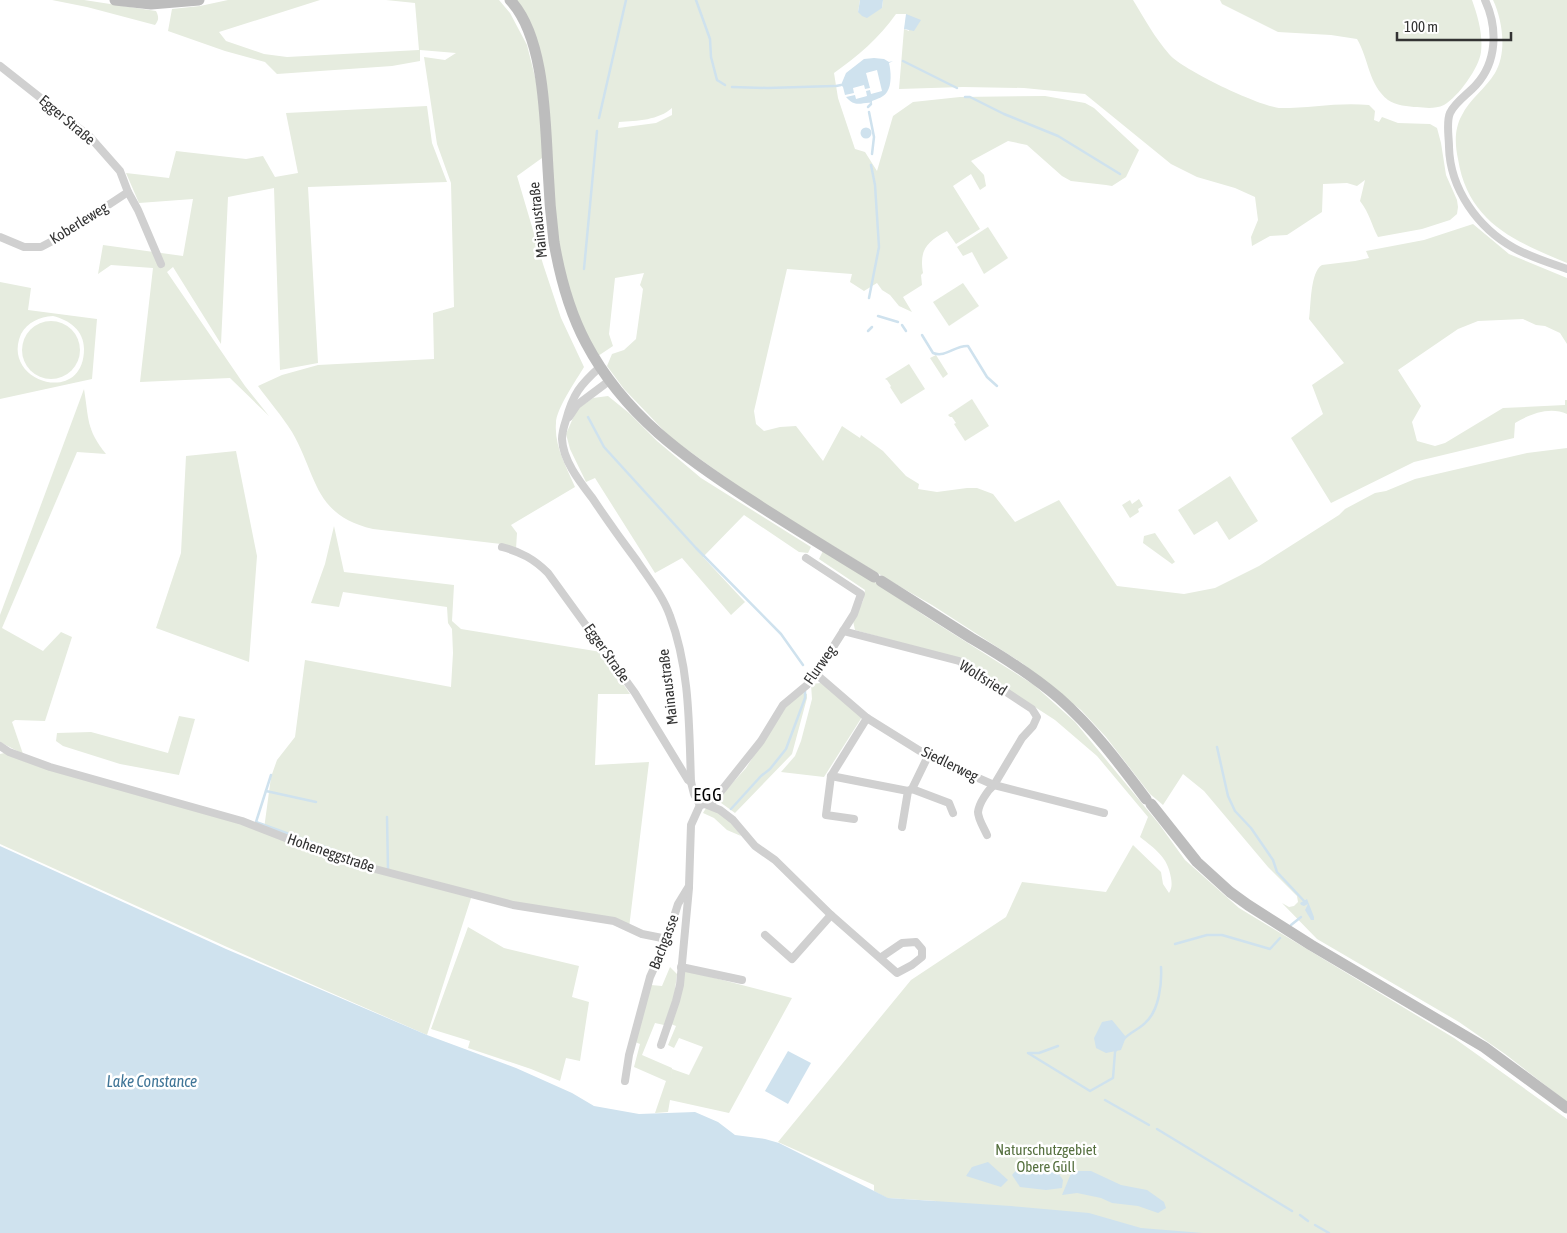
<svg xmlns="http://www.w3.org/2000/svg" width="1567" height="1233" font-family="'Asap Condensed',sans-serif">
	<style>
		.green { fill: #e6ecdf; fill-rule: evenodd }
		.water { fill: #cfe2ee }
		.lines { fill: none; stroke-linecap: round; stroke-linejoin: round }
		.stream { stroke: #cfe2ee; stroke-width: 2.5 }
		.minor { stroke: #d0d0d0; stroke-width: 8 }
		.secondary { stroke: #bdbdbd; stroke-width: 11 }
		.labels { text-anchor: middle; stroke-width: 5; stroke-linejoin: round; paint-order: stroke }
		.street-label { font-size: 15px; fill: #333; stroke: #fff }
		.park-label { font-size: 15px; fill: #56703f; stroke: #fff }
		.water-label { font-size: 16px; font-style: italic; fill: #3f7597; stroke: #fff }
		.quarter-label { font-size: 18px; letter-spacing: 1px; fill: #000; stroke: #fff }
	</style>
	<rect width="100%" height="100%" fill="#fff"/>
	<!-- green -->
	<g class="green">
		<path d="M52,0H84L156,11C159,17 159,20 155,25L87,7Z"/>
		<path d="M228,0H320L219,32L226,41L264,54L287,57L419,50L415,3L386,0H499L510,13L527,45L537,85L532,47L512,0H860L858,12L882,8L883,0H1133C1144,18 1155,38 1169,54C1181,69 1262,108 1281,108C1311,108 1339,102 1369,105L1375,111L1374,120L1379,122L1382,117L1398,123L1430,124L1437,128L1441,143L1446,175L1457,200L1458,207L1457,214L1450,220L1422,229L1378,237C1371,224 1370,214 1360,201L1365,180L1357,186L1347,183L1323,184L1322,212L1287,235L1270,236L1252,246L1251,237L1258,220L1255,197L1235,188L1197,177L1171,164L1085,94L1024,88L963,87L899,89L904,29L909,31L906,14H896C879,38 858,56 834,73L838,98L855,149L865,152L877,171L893,116L913,102L960,97L1045,96L1085,103L1094,108L1139,150L1126,177L1112,186L1106,185L1071,181L1062,176L1027,145L1008,141L971,161L984,175L986,186L980,190L971,174L953,186L980,229L956,244L947,231C927,242 919,249 923,273L921,275L922,285L903,297L912,312L899,306L890,295L882,290L877,283L864,291L850,282L852,274L787,269L754,411L756,424L764,431L780,427L796,426L823,461L842,426L860,438L861,435L883,451L906,476L919,484L918,489L937,492L967,488H977L993,494L1015,522L1059,500L1117,586L1184,594L1215,588L1259,566L1339,515L1345,509L1375,493L1386,491L1415,479L1527,453L1567,448V1102L1505,1054L1459,1022L1317,939L1282,903L1289,907L1294,906L1298,902L1297,896L1268,867L1204,791L1183,774L1163,805L1150,794L1106,737L1081,710L1022,663L932,605L892,582L750,495L671,438L624,389L607,366L612,354L624,350L636,339L643,289L640,285L644,273L615,278L609,334L613,346L595,358L573,315L542,158L517,176L543,264L561,318L584,367C577,379 556,409 556,423C554,446 566,466 575,487L511,525L517,533L516,549L501,544L373,529C313,515 318,477 292,432C282,416 269,401 258,386L282,375L318,365L434,359L433,313L454,307L451,183L437,144L424,57L445,60L456,53L420,50V61L392,66L277,74L265,62L225,51L168,31L172,9L200,6ZM672,108V115L656,123L618,128L619,122C637,121 659,120 672,108Z"/>
		<path d="M1220,0H1472C1478,17 1483,34 1481,52C1479,68 1458,97 1444,105C1435,109 1426,108 1417,107C1409,107 1395,105 1388,100C1368,84 1369,59 1357,39L1331,35L1278,32L1222,4Z"/>
		<path d="M1493,0H1567V263C1514,241 1468,222 1458,159C1455,145 1454,129 1462,115C1469,100 1486,88 1495,73C1507,53 1503,21 1493,0Z"/>
		<path d="M427,106L432,143L447,182L308,187L318,363L280,370L274,188L228,197L221,344L173,267L167,272L245,386L269,416L230,378L140,382L153,268L111,265L98,274L103,245L183,256L193,199L139,203L126,173L169,178L176,151L246,159L263,156L275,177L298,173L286,113Z"/>
		<path d="M1473,224L1509,254L1567,278V344L1560,333L1545,326L1536,325L1523,319L1478,321L1458,329L1398,370L1421,406L1412,422L1417,441L1435,446L1445,443L1503,408L1565,405V400H1567V414C1550,406 1530,414 1515,423L1514,438L1414,462L1331,503L1291,438L1323,414L1312,385L1344,363L1309,319C1311,306 1310,272 1322,265L1355,261L1369,258L1366,251L1424,240Z"/>
		<path d="M988,227L1008,258L984,274L972,252L963,256L957,247Z"/>
		<path d="M0,282L31,288L28,310L97,319L92,379L0,399ZM53,316C69,320 84,330 84,349C84,407 0,382 21,334C28,322 39,317 53,316Z"/>
		<path d="M963,283L979,306L949,326L933,302Z"/>
		<circle cx="51" cy="350" r="29"/>
		<path d="M936,355L948,374L943,378L930,358Z"/>
		<path d="M909,364L925,389L901,404L890,387L891,386L887,380L885,379Z"/>
		<path d="M84,389C89,419 86,429 106,454L77,452L2,628L43,651L61,632L72,637L45,721L15,720L12,722L23,754L0,742V615Z"/>
		<path d="M608,396L629,413L657,441L701,478L811,547L808,553L799,552L744,515L703,557L745,602L731,615L682,558L655,573L595,478L586,482L570,449L566,434L577,409L593,398Z"/>
		<path d="M972,399L989,426L965,441L954,424L956,423L952,417H950L948,415Z"/>
		<path d="M236,451L257,556L249,662L156,628L181,553L186,456Z"/>
		<path d="M1230,476L1258,521L1229,540L1217,521L1194,535L1178,510Z"/>
		<path d="M1139,499L1143,506L1138,509L1139,512L1130,518L1122,505L1130,500L1132,504Z"/>
		<path d="M334,526L344,572L454,585L452,621L461,629L601,652L630,694H598L595,765L649,762L629,928L613,920L472,895L427,1035L227,947L0,844V754L9,752L264,829L271,777L277,760L295,737L305,660L451,687L453,653L452,629L448,623L447,607L343,592L339,607L311,603L325,564Z"/>
		<path d="M1155,533L1175,562L1172,564L1143,543L1144,536Z"/>
		<path d="M823,551L872,580L925,616L1034,685L1075,722L1159,824L1185,860L1239,908L1454,1038L1567,1119V1233H935L936,1201L887,1198L874,1191V1185L778,1142L911,980L1006,917L1022,882L1106,892L1133,845L1161,872L1163,884L1169,893C1172,888 1172,884 1171,878C1168,857 1155,849 1140,837L1148,817L1097,756L1055,720L962,660L855,630L853,621L863,601L865,590L819,559Z"/>
		<path d="M821,683L862,717L824,777L781,772L795,756L801,741L812,699L811,684Z"/>
		<path d="M803,692L807,694V698L792,754L735,813L717,800L746,768L785,706Z"/>
		<path d="M179,716L195,719L179,775L120,764L63,746L56,741L57,733L91,732L168,753Z"/>
		<path d="M706,808C721,807 734,825 741,836L727,830L714,818L703,813Z"/>
		<path d="M468,927L504,948L579,966L572,997L589,1002L580,1061L566,1058L560,1081L531,1069L468,1048L470,1041L431,1029Z"/>
		<path d="M670,967L677,974L674,998L664,1025L655,1023L642,1055L672,1068L671,1084L672,1069L689,1075L703,1047L679,1038L674,1048L668,1045L676,1026L671,1024L684,970L792,998L729,1113L670,1100L668,1112L655,1113L666,1081L634,1067L640,1044L635,1042L651,985L662,986Z"/>
	</g>
	<!-- water -->
	<g class="water">
		<path d="M860,0H883L882,8L867,18L862,16L858,12Z"/>
		<path d="M906,14L921,20L914,31L904,29Z"/>
		<path d="M874,58L884,59L889,62L893,61L889,63C891,71 892,85 887,92C884,97 877,99 872,101V103C863,101 856,109 846,97L855,95L856,99L867,96L866,91L870,90L871,94L882,91L877,70L866,73L870,88L865,89L864,85L853,88L854,93L845,95L843,87L841,85L846,73L864,59Z"/>
		<circle cx="866" cy="133" r="5.5"/>
		<path d="M0,846L226,949L427,1035L516,1068L572,1093L594,1106L639,1114L695,1112L718,1122L735,1135L765,1139L779,1143L888,1198L1011,1206L1089,1213L1141,1228L1203,1233H0Z"/>
		<path d="M1307,899L1314,917V920H1311L1305,910L1308,904L1304,906L1301,905L1300,903Z"/>
		<path d="M1112,1020L1126,1037L1121,1050L1106,1053L1096,1048L1094,1038L1102,1022Z"/>
		<path d="M788,1051L811,1063L788,1104L765,1091Z"/>
		<path d="M988,1162L1008,1180L1001,1187L966,1176L972,1167Z"/>
		<path d="M1031,1164L1057,1171L1063,1180L1062,1188L1046,1190L1020,1187L1012,1175L1020,1166Z"/>
		<path d="M1072,1171H1091L1121,1185L1147,1190L1164,1202L1166,1208L1158,1213L1138,1206L1112,1203L1101,1198L1077,1193L1062,1195Z"/>
	</g>
	<g class="lines">
		<!-- stream -->
		<g class="stream">
			<path d="M696,0L710,39L711,57L717,80L725,85"/>
			<path d="M903,61L957,88"/>
			<path d="M836,86L841,85"/>
			<path d="M732,87L768,88L834,86"/>
			<path d="M965,97H970L1004,114L1058,136L1120,174"/>
			<path d="M868,107L871,104"/>
			<path d="M869,112L874,137L872,154"/>
			<path d="M599,118L626,0"/>
			<path d="M584,269L597,131"/>
			<path d="M869,298L879,247L875,185L871,165"/>
			<path d="M878,316L898,322"/>
			<path d="M902,325L906,331"/>
			<path d="M868,331L872,327"/>
			<path d="M922,335L933,353C946,358 955,345 968,346L987,377L997,386"/>
			<path d="M588,417L604,447L696,548L781,634L803,665"/>
			<path d="M1217,747L1228,796L1235,811L1251,828L1273,860L1277,872L1305,902"/>
			<path d="M271,775L256,822L358,859"/>
			<path d="M266,791L316,802"/>
			<path d="M731,809L761,776L770,769L786,749L805,698V691"/>
			<path d="M387,817L388,869"/>
			<path d="M1291,925L1301,917"/>
			<path d="M1175,944L1207,935H1222L1270,949L1280,938"/>
			<path d="M1124,1039C1130,1032 1140,1029 1146,1022C1159,1010 1162,984 1161,967"/>
			<path d="M1028,1053L1090,1091L1113,1078L1115,1052L1116,1050"/>
			<path d="M1029,1053H1039L1058,1046"/>
			<path d="M1105,1100L1149,1125"/>
			<path d="M1157,1129L1292,1211"/>
			<path d="M1300,1215L1308,1221"/>
			<path d="M1315,1225L1329,1233"/>
		</g>
		<!-- minor -->
		<g class="minor">
			<path d="M1485,0C1498,28 1497,62 1476,85C1468,94 1455,102 1450,113C1446,122 1449,137 1449,147C1450,189 1478,228 1514,248C1530,257 1550,263 1567,269"/>
			<path d="M0,66L90,137L120,171L128,192L138,210L161,264"/>
			<path d="M0,237L24,247H41L60,237L128,192"/>
			<path d="M600,367C580,385 573,394 566,420C564,426 562,433 562,439C563,461 580,482 593,499C607,520 622,541 637,561C649,579 663,596 670,616C690,669 689,726 691,782L694,794L700,805"/>
			<path d="M569,417L577,405L609,381"/>
			<path d="M502,547C521,552 534,559 548,573L635,693L688,780L691,782"/>
			<path d="M843,631L959,661L1032,709L1037,717L1033,726L1022,738L994,785C988,790 979,803 978,812C978,819 984,828 987,835"/>
			<path d="M816,674L867,718L928,756L994,785L1104,813"/>
			<path d="M867,718L831,776L908,791L912,789L949,803L953,813"/>
			<path d="M0,746L9,752L50,767L242,821L296,842L375,869L513,905L614,921L642,934L667,939"/>
			<path d="M831,776L826,815L854,819"/>
			<path d="M912,789L928,756"/>
			<path d="M700,805L705,804L720,810L733,820L755,846L775,860L831,915L897,973L912,965L922,957V949L916,942L902,943L880,958"/>
			<path d="M710,805L761,741L783,705L807,685L816,674L854,614L861,594L806,558"/>
			<path d="M902,827L908,791"/>
			<path d="M765,935L792,959L831,915"/>
			<path d="M681,967L742,980"/>
			<path d="M661,1045L676,1001L680,985L689,888"/>
			<path d="M625,1081L629,1055L650,977L667,939L678,904L689,886L691,825L700,805"/>
		</g>
		<!-- secondary -->
		<g class="secondary">
			<path d="M115,0L151,4L199,0"/>
			<path d="M510,0C545,37 545,120 548,169C549,194 551,218 554,242C560,277 569,311 586,343C624,415 685,458 752,501C792,527 833,552 874,577"/>
			<path d="M881,581C911,600 941,619 971,638C1002,656 1032,675 1059,698C1093,728 1119,763 1146,799"/>
			<path d="M1151,804L1197,862L1230,892L1248,905L1311,945L1484,1047L1567,1108"/>
		</g>
	</g>
	<g class="labels">
		<!-- street labels -->
		<g class="street-label">
			<text transform="translate(67 120) rotate(40)" y="5">Egger Straße</text>
			<text transform="translate(538 220) rotate(-96)" y="5">Mainaustraße</text>
			<text transform="translate(79 223) rotate(-32)" y="5">Koberleweg</text>
			<text transform="translate(607 653) rotate(55)" y="5">Egger Straße</text>
			<text transform="translate(820 665) rotate(-55)" y="5">Flurweg</text>
			<text transform="translate(983 678) rotate(32)" y="5">Wolfsried</text>
			<text transform="translate(668 687) rotate(-97)" y="5">Mainaustraße</text>
			<text transform="translate(950 764) rotate(26)" y="5">Siedlerweg</text>
			<text transform="translate(331 853) rotate(19)" y="5">Hoheneggstraße</text>
			<text transform="translate(664 942) rotate(-69)" y="5">Bachgasse</text>
		</g>
		<!-- park labels -->
		<g class="park-label">
			<text x="1046" y="1155">Naturschutzgebiet<tspan x="1046" dy="17">Obere Güll</tspan></text>
		</g>
		<!-- water labels -->
		<g class="water-label">
			<text x="152" y="1087">Lake Constance</text>
		</g>
		<!-- quarter labels -->
		<g class="quarter-label">
			<text x="708" y="801">EGG</text>
		</g>
	</g>
	<!-- scale -->
	<path d="M1397 32v8h114v-8" fill="none" stroke="#333333" stroke-width="2.5"/>
	<text x="1404" y="32" font-size="15" fill="#333333" stroke="#ffffff" stroke-width="4" paint-order="stroke">100 m</text>
</svg>
